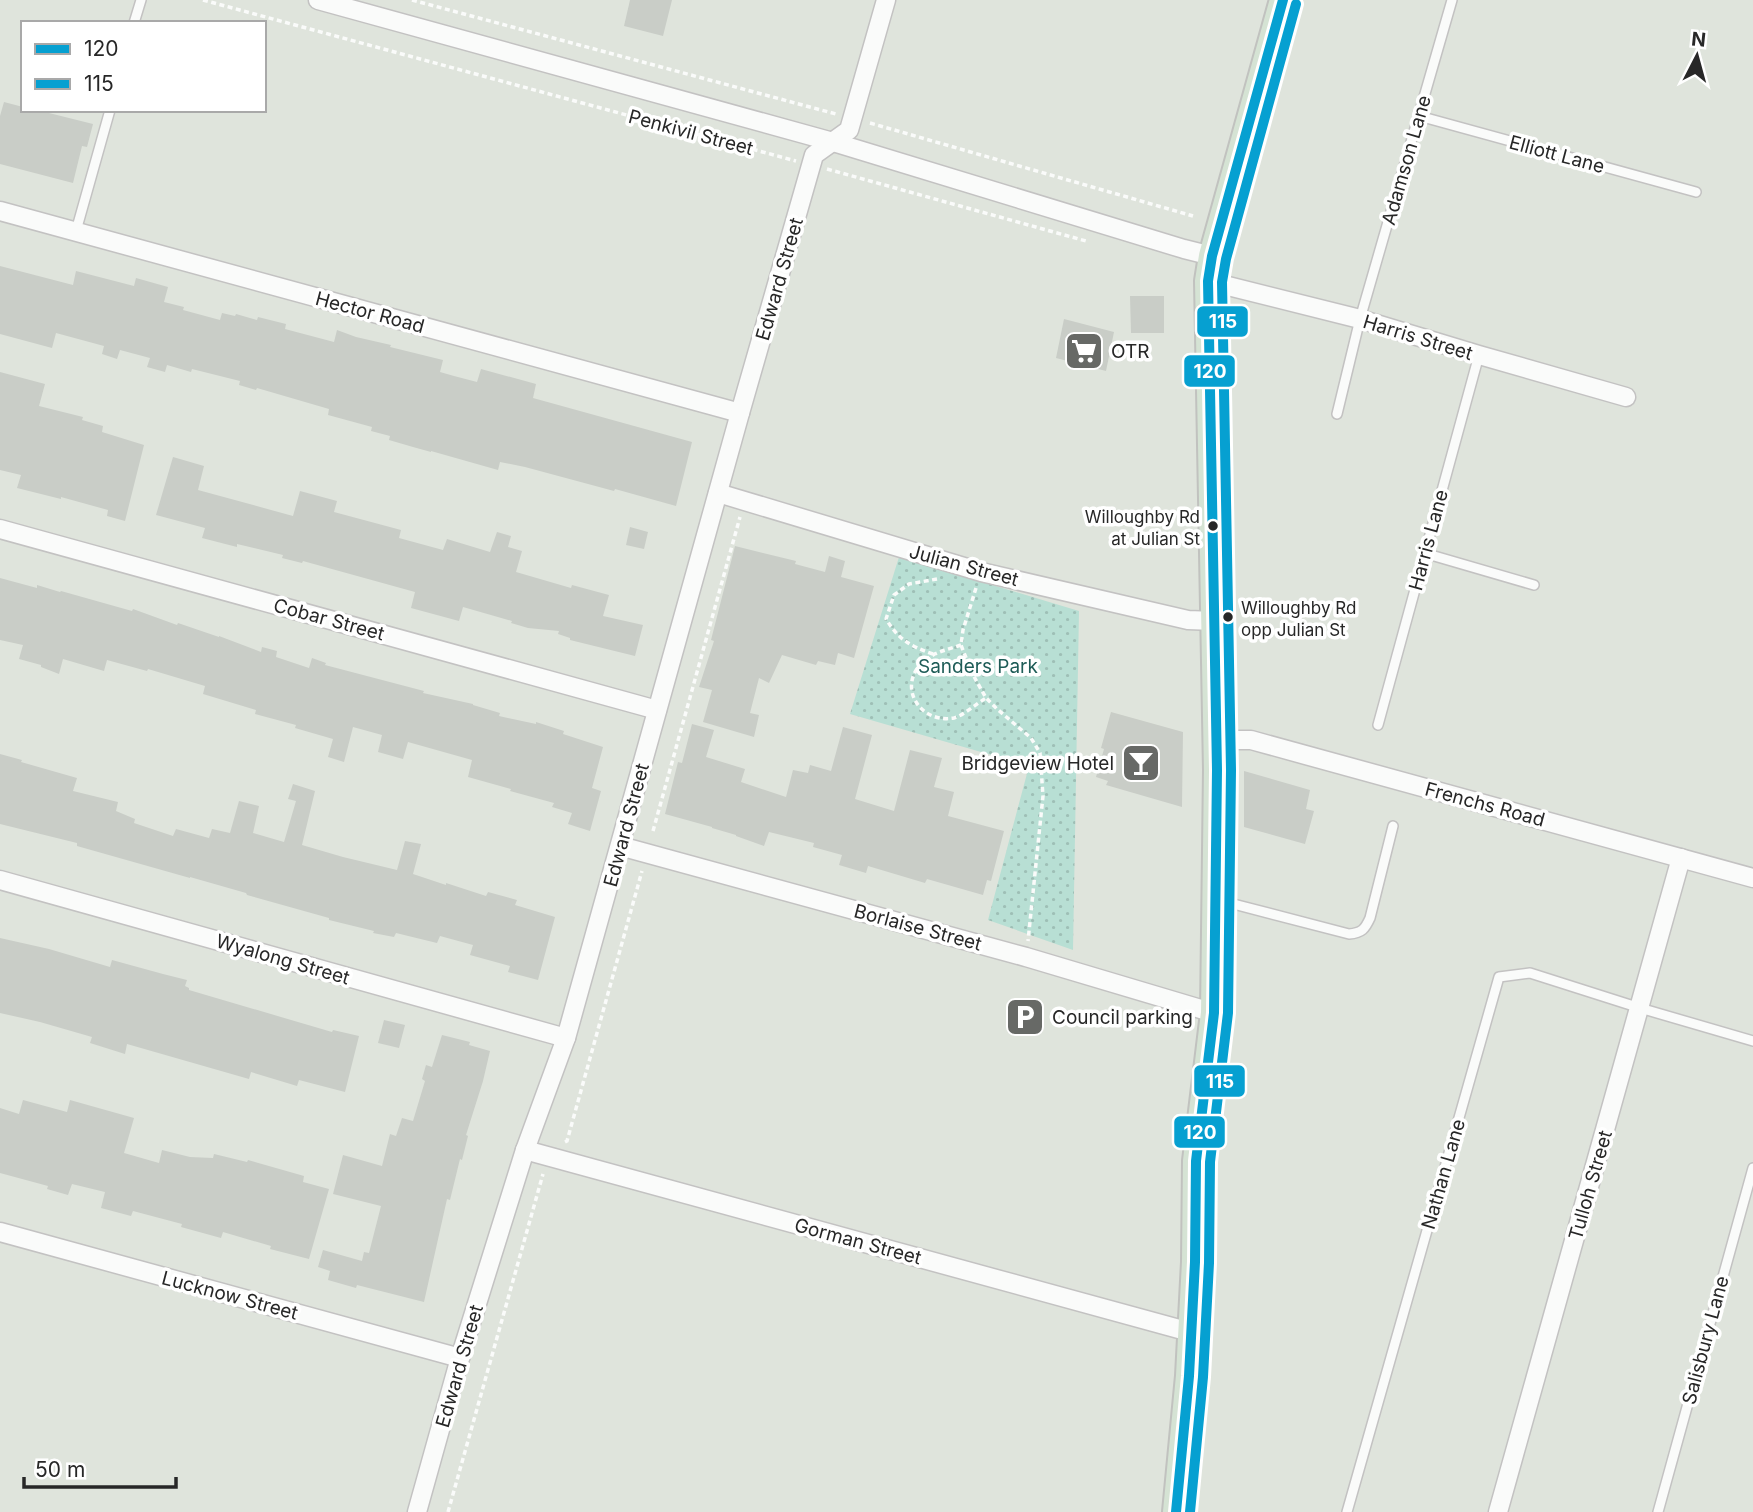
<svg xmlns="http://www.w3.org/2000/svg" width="1753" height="1512" font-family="Inter,sans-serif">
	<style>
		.grass { fill: url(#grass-dots) }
		.building { fill: #c9cdc7 }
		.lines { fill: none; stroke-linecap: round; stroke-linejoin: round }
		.service-casing { stroke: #c3c2c2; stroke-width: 12 }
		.minor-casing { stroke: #c3c2c2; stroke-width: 21 }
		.primary-casing { stroke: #c1c2bf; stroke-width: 30 }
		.path { stroke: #fafbfa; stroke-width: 3.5; stroke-dasharray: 5 3.5; stroke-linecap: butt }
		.service { stroke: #fafbfa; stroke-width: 9 }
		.minor { stroke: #fafbfa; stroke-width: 18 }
		.primary { stroke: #d5e3d4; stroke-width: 26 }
		.bus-1-casing { stroke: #fff; stroke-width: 16 }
		.bus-2-casing { stroke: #fff; stroke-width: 16 }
		.bus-1 { stroke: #06a0d1; stroke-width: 10 }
		.bus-2 { stroke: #06a0d1; stroke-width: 10 }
		.bus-dot { fill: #272727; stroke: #fff; stroke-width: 2.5 }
		.labels { text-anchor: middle; stroke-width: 7; stroke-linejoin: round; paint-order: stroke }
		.bus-label { font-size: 17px; fill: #272727; stroke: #fff; text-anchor: end }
		.street-label { font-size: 19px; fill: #272727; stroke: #fff }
		.poi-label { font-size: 19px; fill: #272727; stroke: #fff; text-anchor: start }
		.park-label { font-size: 19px; fill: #1e5c57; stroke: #fff }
		.line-badge { stroke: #fff; stroke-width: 2.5 }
		.badge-label { font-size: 19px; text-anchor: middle; font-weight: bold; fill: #fff }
	</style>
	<defs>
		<pattern id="grass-dots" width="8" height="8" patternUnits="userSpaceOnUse" patternTransform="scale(1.75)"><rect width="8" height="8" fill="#b8dfd4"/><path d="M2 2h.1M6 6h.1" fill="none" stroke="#9ebfb6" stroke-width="1.8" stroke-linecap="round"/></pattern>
	</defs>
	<rect width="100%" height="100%" fill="#dfe4dc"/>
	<!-- grass -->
	<path class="grass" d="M899,557L1079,611L1073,950L988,920L1029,766L850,714Z"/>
	<!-- building -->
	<g class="building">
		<path d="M630,0H672L663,36L624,26Z"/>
		<path d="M4,102L23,107V110H37L93,124L87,147L82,146L73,183L0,164V116Z"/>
		<path d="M0,266L73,285L76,271L134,286L136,278L168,287L164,302L184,307L183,310L220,320L222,313L235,316L236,314L257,320L258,317L286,324L285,329L334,342L337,330L356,337L391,345L390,347L443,360L440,372L454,376L477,382L481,369L536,384L533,398L692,442L676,506L615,489L614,491L525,467L500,462L498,470L431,451V452L413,447L389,440L390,436L371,431L372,427L328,415L329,409L257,388L256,390L239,385L240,381L192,369L191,372L167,365L165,372L147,367L150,358L120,350L117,359L102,354L104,346L56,333L52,348L0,334Z"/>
		<path d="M1130,296H1164V333H1131Z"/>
		<path d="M1064,319L1114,332L1106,371L1056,358Z"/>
		<path d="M0,372L45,384L39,406L83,417L82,420L103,426L102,432L144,445L125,521L107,516L108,510L61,497V499L17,488L21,475L0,470Z"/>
		<path d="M173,457L204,466L198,490L293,516L300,491L337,501L334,512L401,530L399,538L443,550L447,539L490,552L497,532L511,536L508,547L522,551L516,572L571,588L572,585L609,595L603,616L643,625L635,656L570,640V638L558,634L559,631L528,628L511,623L512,621L463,607L459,621L411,608L415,592L303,561L302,563L282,558L283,555L237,544V547L202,538L205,528L156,515Z"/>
		<path d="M630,527L648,532L644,549L626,545Z"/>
		<path d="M735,546L796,561L795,564L825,572L829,556L845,561L841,577L874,586L854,658L838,653L835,665L818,661L816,665L782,655L769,683L759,678L750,713L759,715L754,737L703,722L712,690L699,687L714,641L711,640Z"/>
		<path d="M0,578L37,588V585L60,592L61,591L132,611L133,609L177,625L178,623L219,637V636L261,652L262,647L277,651L276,657L309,668L312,658L326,663L325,665L424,691L423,693L473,704V705L500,713L499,716L536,724V722L564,731L563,734L603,747L592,788L601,791L590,831L568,824L572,813L552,807L554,803L510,791L511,789L468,777L472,760L408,742L403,759L378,752L382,735L353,727L344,762L328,757L333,739L295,728L296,725L255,714L256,710L203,694L205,686L148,669L147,671L107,660L104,671L63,659L59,674L41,667V665L19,659L23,645L0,640Z"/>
		<path d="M1111,712L1183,732L1182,807L1106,785L1108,781L1096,777L1104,749L1101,748Z"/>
		<path d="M692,724L714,730L706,757L745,769L741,782L786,797L793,770L808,773L810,765L831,771L843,727L872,735L855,799L894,811L910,750L942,758L934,787L954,792L948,816L1004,831L991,881L987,880L983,895L927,879L925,883L868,866L866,873L839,865L842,855L813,847L814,843L769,832L764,846L736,836V835L712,828V827L665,814L678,762L682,763Z"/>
		<path d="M0,754L22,760L21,762L77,778L73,791L118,802L116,811L135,819L134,823L173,836L176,829L209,838L212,829L230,833L239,801L259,806L253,833L284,842L296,801L288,799L293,784L315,791L302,845L343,857L397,870L405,841L421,844L413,874L446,885V883L486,896L488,892L517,900L515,905L555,917L538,980L508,972L510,966L470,955L473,945L440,936L437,943L396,933L394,937L373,933L374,931L329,920V918L247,895L246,893L190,877V878L77,846V843L0,824Z"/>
		<path d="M1244,771L1310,790L1306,809L1314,811L1305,844L1244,827Z"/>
		<path d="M0,938L49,949L110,967L112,960L163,974L187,980L185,986L189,988V990L332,1032L333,1030L359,1036L345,1092L299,1080L297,1086L251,1072L249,1079L127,1044L125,1054L90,1043L92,1037L40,1022L0,1013Z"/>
		<path d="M384,1020L405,1025L399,1048L378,1043Z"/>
		<path d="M442,1035L470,1042L469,1045L490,1051L483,1081L466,1135L468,1136L462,1160L460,1159L450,1200L447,1199L424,1302L357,1285L356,1288L328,1280L330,1271L318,1267L323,1250L362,1261L364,1252L369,1253L381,1206L333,1194L343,1155L382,1166L390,1134L396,1136L402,1118L413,1121L425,1081L422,1079L426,1065L432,1067Z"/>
		<path d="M23,1100L67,1112L70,1100L134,1118L124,1153L159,1163L162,1150L190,1157L213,1158L214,1154L247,1162L248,1160L304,1176L303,1182L329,1189L309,1259L270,1249L271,1246L223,1232L221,1238L181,1227L182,1224L133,1211L131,1216L101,1208L105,1192L72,1184L68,1195L47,1189L48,1186L0,1173V1108L19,1114Z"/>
	</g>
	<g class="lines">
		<defs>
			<g id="service">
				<path d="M134,23L141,0"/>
				<path d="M1419,116L1696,192"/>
				<path d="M76,231L110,110"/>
				<path d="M1337,414L1360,319L1452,0"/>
				<path d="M1424,553L1534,585"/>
				<path d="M1378,725L1479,355"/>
				<path d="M1218,900L1349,934C1362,933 1365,929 1370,918L1393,826"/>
				<path d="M1347,1512L1499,977L1530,973L1640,1008L1753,1041"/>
				<path d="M1658,1512L1753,1168"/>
			</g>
			<g id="minor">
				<path d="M318,0L833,142L1184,249L1212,256"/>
				<path d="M0,211L740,413"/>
				<path d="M1208,281L1360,319L1479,355L1626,397"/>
				<path d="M718,493L981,572L1188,620L1214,621"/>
				<path d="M0,529L657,710"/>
				<path d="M1215,740H1251L1753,878"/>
				<path d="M620,846L1026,957L1214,1013"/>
				<path d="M0,880L566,1038"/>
				<path d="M525,1150L1190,1332"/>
				<path d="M0,1232L460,1358"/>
				<path d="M417,1512L460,1358L525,1150L566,1038L740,413L814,155L849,130L886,0"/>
				<path d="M1498,1512L1681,858"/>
			</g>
			<path id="primary" d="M1176,1512L1189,1376L1195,1262L1196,1161L1214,1013L1217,770L1208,281L1212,256L1283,0"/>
		</defs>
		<!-- service casing -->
		<use href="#service" class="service-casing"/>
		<!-- minor casing -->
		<use href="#minor" class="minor-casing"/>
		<!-- primary casing -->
		<use href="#primary" class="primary-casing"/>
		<!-- path -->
		<g class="path">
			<path d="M203,0L796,161"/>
			<path d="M412,0L836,114"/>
			<path d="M870,123L1193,216"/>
			<path d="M827,169L1086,241"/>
			<path d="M976,588L963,630L961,645L972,673L986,698L997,709L1031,738L1040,753L1043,796L1028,941"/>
			<path d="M961,645C947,650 933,652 922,663C897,687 920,724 954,718C964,715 976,704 986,698"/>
			<path d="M933,654C910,646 899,640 886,619L894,595L909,584L937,579"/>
			<path d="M653,831L740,517"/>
			<path d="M565,1142L567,1141L642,871"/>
			<path d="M448,1512L543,1174"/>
		</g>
		<!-- service -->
		<use href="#service" class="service"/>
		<!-- minor -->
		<use href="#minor" class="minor"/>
		<!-- primary -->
		<use href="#primary" class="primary"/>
		<defs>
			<path id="bus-1" d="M1176,1512L1189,1376L1195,1262L1196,1161L1214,1013L1217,770L1208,281L1212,256L1283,0"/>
			<path id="bus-2" d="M1190,1512L1203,1377L1209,1263L1210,1162L1228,1013L1231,770L1222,282L1226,259L1296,4"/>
		</defs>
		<!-- bus-1 casing -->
		<use href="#bus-1" class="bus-1-casing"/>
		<!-- bus-2 casing -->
		<use href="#bus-2" class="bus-2-casing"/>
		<!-- bus-1 -->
		<use href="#bus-1" class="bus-1"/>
		<!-- bus-2 -->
		<use href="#bus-2" class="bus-2"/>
	</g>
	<!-- icons -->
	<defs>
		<symbol id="supermarket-square" viewBox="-11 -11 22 22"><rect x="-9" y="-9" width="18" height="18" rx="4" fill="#676966" stroke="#fff"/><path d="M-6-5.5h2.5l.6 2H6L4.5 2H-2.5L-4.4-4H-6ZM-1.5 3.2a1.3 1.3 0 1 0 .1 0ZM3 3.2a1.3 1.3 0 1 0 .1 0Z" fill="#fff"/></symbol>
		<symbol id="bar-square" viewBox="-11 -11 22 22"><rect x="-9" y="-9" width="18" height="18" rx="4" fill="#676966" stroke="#fff"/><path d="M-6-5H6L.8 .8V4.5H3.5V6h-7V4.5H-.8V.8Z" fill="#fff"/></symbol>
		<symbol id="parking-square" viewBox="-11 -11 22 22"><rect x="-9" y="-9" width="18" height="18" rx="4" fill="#676966" stroke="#fff"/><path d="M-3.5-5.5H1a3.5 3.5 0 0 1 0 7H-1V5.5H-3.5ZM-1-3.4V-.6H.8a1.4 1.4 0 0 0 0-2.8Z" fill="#fff"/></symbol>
	</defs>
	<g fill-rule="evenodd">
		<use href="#supermarket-square" x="1062" y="329" width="44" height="44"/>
		<use href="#bar-square" x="1119" y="741" width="44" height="44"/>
		<use href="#parking-square" x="1003" y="995" width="44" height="44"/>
	</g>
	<!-- markers -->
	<g class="bus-dot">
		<circle cx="1213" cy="526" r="6"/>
		<circle cx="1228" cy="617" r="6"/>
	</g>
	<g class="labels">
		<!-- bus labels -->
		<g class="bus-label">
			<text x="1200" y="523">Willoughby Rd<tspan x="1200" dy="22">at Julian St</tspan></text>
			<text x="1241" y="614" text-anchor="start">Willoughby Rd<tspan x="1241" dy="22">opp Julian St</tspan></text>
		</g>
		<!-- street labels -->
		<g class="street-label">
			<text transform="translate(691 132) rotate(15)" y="7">Penkivil Street</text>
			<text transform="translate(1557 154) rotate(15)" y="7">Elliott Lane</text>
			<text transform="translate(1406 160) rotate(-74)" y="7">Adamson Lane</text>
			<text transform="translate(779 279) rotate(-74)" y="7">Edward Street</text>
			<text transform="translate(370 312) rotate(15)" y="7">Hector Road</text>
			<text transform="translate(1418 337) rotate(17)" y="7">Harris Street</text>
			<text transform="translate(1428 540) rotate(-75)" y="7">Harris Lane</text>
			<text transform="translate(964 565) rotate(15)" y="7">Julian Street</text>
			<text transform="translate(329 619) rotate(15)" y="7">Cobar Street</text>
			<text transform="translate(1485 804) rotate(15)" y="7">Frenchs Road</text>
			<text transform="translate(626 825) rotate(-75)" y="7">Edward Street</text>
			<text transform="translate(918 927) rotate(15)" y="7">Borlaise Street</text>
			<text transform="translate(283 959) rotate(16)" y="7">Wyalong Street</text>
			<text transform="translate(1443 1174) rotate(-74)" y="7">Nathan Lane</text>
			<text transform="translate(1590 1185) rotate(-74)" y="7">Tulloh Street</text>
			<text transform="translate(858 1241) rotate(15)" y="7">Gorman Street</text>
			<text transform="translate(230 1295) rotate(15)" y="7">Lucknow Street</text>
			<text transform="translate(1705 1340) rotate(-75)" y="7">Salisbury Lane</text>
			<text transform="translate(459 1366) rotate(-74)" y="7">Edward Street</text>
		</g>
		<!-- poi labels -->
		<g class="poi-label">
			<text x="1111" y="358">OTR</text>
			<text x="1114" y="770" text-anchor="end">Bridgeview Hotel</text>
			<text x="1052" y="1024">Council parking</text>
		</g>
		<!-- park labels -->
		<g class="park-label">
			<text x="978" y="673">Sanders Park</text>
		</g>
	</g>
	<g class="line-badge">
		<rect x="1196" y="305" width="53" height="33" rx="7" fill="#06a0d1"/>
		<rect x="1183" y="354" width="53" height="34" rx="7" fill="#06a0d1"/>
		<rect x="1193" y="1064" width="53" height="34" rx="7" fill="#06a0d1"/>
		<rect x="1173" y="1115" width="53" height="34" rx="7" fill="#06a0d1"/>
	</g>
	<g class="badge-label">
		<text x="1223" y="328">115</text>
		<text x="1210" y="378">120</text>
		<text x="1220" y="1088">115</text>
		<text x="1200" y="1139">120</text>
	</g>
	<!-- legend -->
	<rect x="21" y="21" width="245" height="91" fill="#ffffff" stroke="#a9a9a9" stroke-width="2"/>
	<rect x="35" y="44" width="35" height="10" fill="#06a0d1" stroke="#a9a9a9" stroke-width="2"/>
	<text x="84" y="56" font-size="21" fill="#272727">120</text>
	<rect x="35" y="79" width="35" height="10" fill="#06a0d1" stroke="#a9a9a9" stroke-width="2"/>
	<text x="84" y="91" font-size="21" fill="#272727">115</text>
	<!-- north arrow -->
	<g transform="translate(1697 56) rotate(6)" stroke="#ffffff" stroke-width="5" paint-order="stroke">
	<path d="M0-5L12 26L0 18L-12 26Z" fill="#272727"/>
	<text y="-10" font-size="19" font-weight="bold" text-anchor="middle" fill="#272727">N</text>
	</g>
	<!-- scale -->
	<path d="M24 1477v10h152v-10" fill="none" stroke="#272727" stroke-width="3.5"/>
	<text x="35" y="1477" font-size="21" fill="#272727" stroke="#ffffff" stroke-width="5" paint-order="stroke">50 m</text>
</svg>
